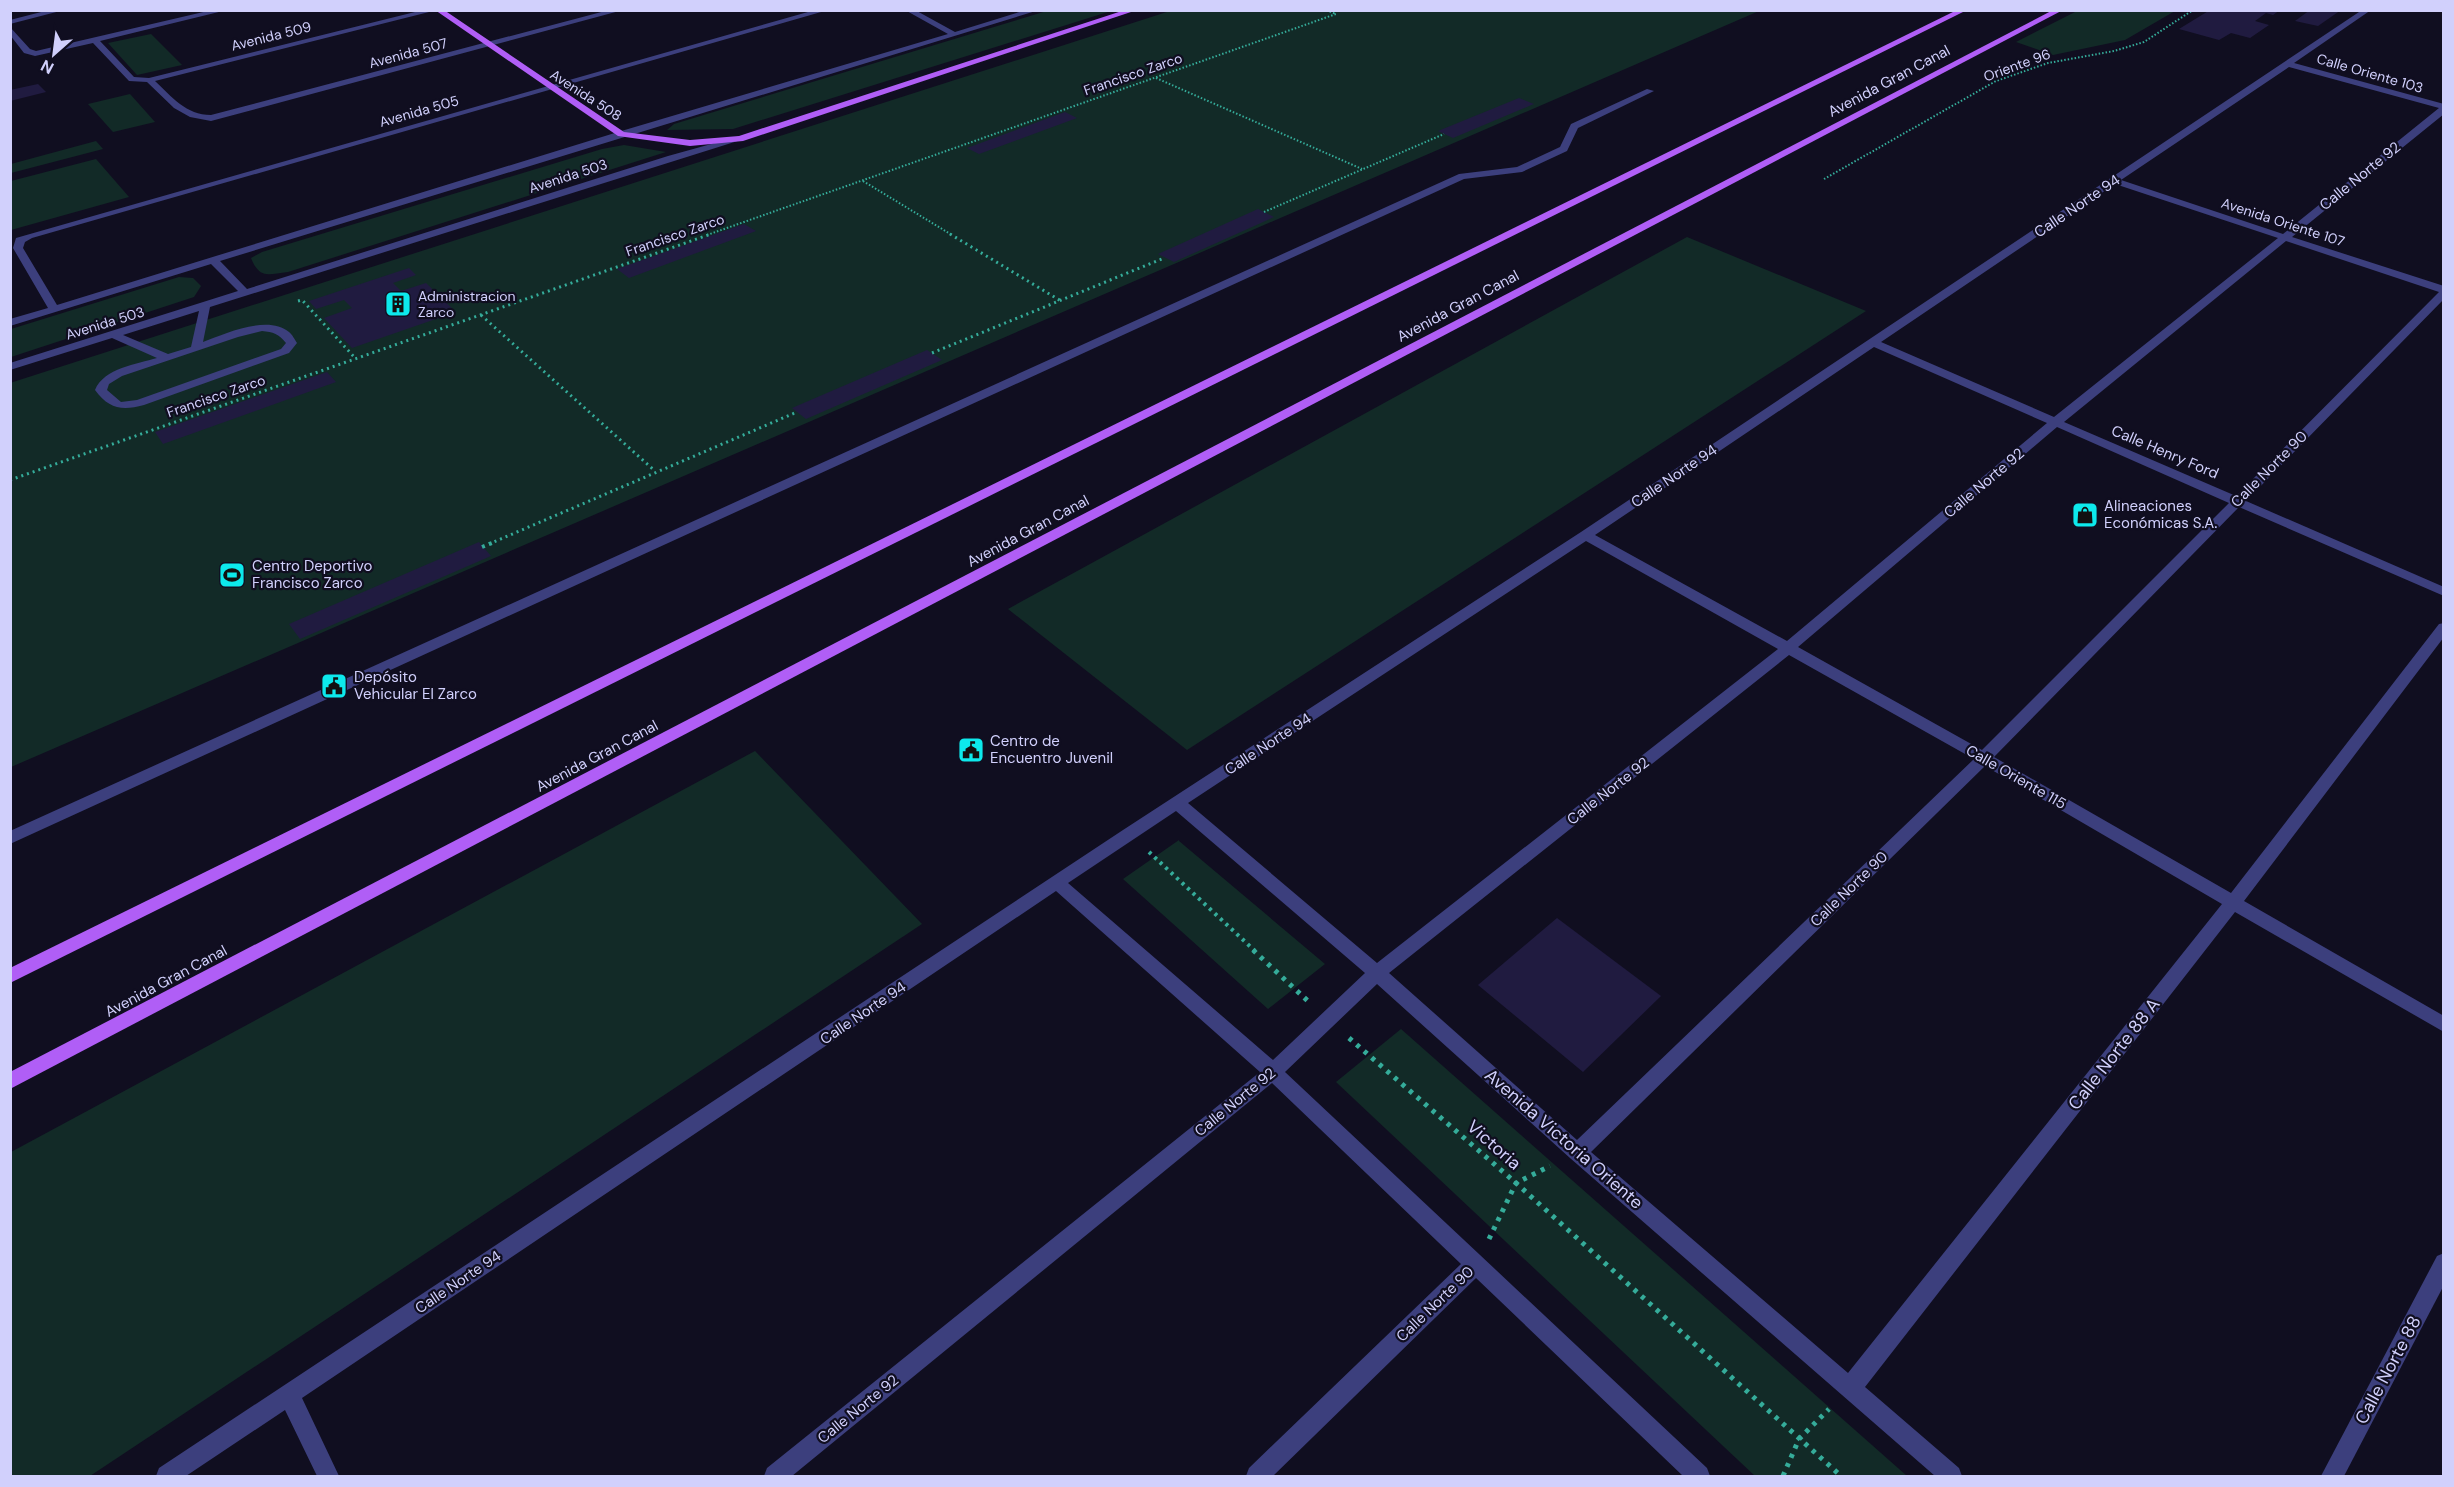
<svg xmlns="http://www.w3.org/2000/svg" width="2454" height="1487" font-family="'DM Sans',sans-serif">
	<style>
		.green { fill: #122a27 }
		.building { fill: #201b40 }
		.lines { fill: none; stroke-linecap: round; stroke-linejoin: round }
		.path-far3 { stroke: #35ac9a; stroke-width: 2; stroke-dasharray: 1.5 2; stroke-linecap: butt }
		.path-far2 { stroke: #35ac9a; stroke-width: 3; stroke-dasharray: 2 4; stroke-linecap: butt }
		.path-far1 { stroke: #35ac9a; stroke-width: 4; stroke-dasharray: 3 4.5; stroke-linecap: butt }
		.path { stroke: #35ac9a; stroke-width: 5; stroke-dasharray: 4 6; stroke-linecap: butt }
		.minor { fill: #3c3f7d; fill-rule: evenodd }
		.major { fill: #b05ef6; fill-rule: evenodd }
		.labels { text-anchor: middle; stroke-width: 4.5; stroke-linejoin: round; paint-order: stroke }
		.far-street-label { font-size: 14px; fill: #d1d0fc; stroke: #100e20 }
		.far-poi-label { font-size: 14px; fill: #d1d0fc; stroke: #100e20; text-anchor: start }
		.street-label { font-size: 15px; fill: #d1d0fc; stroke: #100e20 }
		.poi-label { font-size: 15px; fill: #d1d0fc; stroke: #100e20; text-anchor: start }
		.near-street-label { font-size: 18px; fill: #d1d0fc; stroke: #100e20 }
	</style>
	<rect width="100%" height="100%" fill="#100e20"/>
	<!-- green -->
	<g class="green">
		<path d="M1050,10L1111,11L733,129L667,130L674,124Z"/>
		<path d="M1170,11H1759L11,767L10,383Z"/>
		<path d="M2077,11V10L2175,11L2125,40L2053,55L2016,42Z"/>
		<path d="M151,34L182,65L137,75L108,43Z"/>
		<path d="M130,94L155,122L113,132L88,104Z"/>
		<path d="M96,141L103,149L11,173V164Z"/>
		<path d="M624,145L666,152L288,272C268,274 260,280 251,258L262,252L602,149Z"/>
		<path d="M96,159L129,197L11,230V181Z"/>
		<path d="M1687,237L1866,311L1187,750L1008,609Z"/>
		<path d="M179,277L193,278L201,286L194,297L11,357V329Z"/>
		<path d="M755,751L922,924L90,1476H11V1152Z"/>
		<path d="M1179,840V841L1325,964L1268,1009L1123,879Z"/>
		<path d="M1401,1029L1907,1476H1755L1336,1082Z"/>
	</g>
	<!-- building -->
	<g class="building">
		<path d="M2210,10H2280L2273,15L2266,13L2255,21L2269,25L2250,38L2231,33L2219,40L2179,29Z"/>
		<path d="M2310,10H2341L2318,26L2295,21Z"/>
		<path d="M38,84L46,92L10,101V90Z"/>
		<path d="M1519,98L1534,104L1453,138L1438,131Z"/>
		<path d="M1065,112L1077,118L979,154L967,148Z"/>
		<path d="M1258,209L1274,217L1174,262L1158,254Z"/>
		<path d="M744,224L756,231L629,278L617,269Z"/>
		<path d="M409,268L416,275L393,283L401,291L426,283L456,312L352,348L324,318L352,308L344,300L316,309L309,301Z"/>
		<path d="M927,350L942,360L806,419L792,408Z"/>
		<path d="M327,372L336,382L163,444L155,432Z"/>
		<path d="M479,542L491,556L300,639L289,624Z"/>
		<path d="M1557,918L1661,996L1583,1072L1478,985Z"/>
	</g>
	<g class="lines">
		<!-- path-far3 -->
		<g class="path-far3">
			<path d="M1156,78L1362,169"/>
			<path d="M1824,179L1996,81L2048,63L2114,51L2144,42L2193,10"/>
			<path d="M863,181L952,235"/>
			<path d="M1264,212L1444,134"/>
			<path d="M707,235L1336,14L1326,10"/>
		</g>
		<!-- path-far2 -->
		<g class="path-far2">
			<path d="M950,234L1061,301"/>
			<path d="M298,301L302,300L356,359"/>
			<path d="M481,315L655,471"/>
			<path d="M932,353L1164,258"/>
			<path d="M10,480L711,234"/>
			<path d="M489,544L797,412"/>
		</g>
		<!-- path-far1 -->
		<g class="path-far1">
			<path d="M482,547L492,543"/>
			<path d="M1149,852L1255,951"/>
		</g>
		<!-- path -->
		<g class="path">
			<path d="M1253,950L1310,1003"/>
			<path d="M1349,1038L1516,1183L1841,1476"/>
			<path d="M1489,1239L1516,1183L1550,1166"/>
			<path d="M1783,1476L1799,1439L1829,1409"/>
		</g>
		<!-- minor -->
		<g class="minor">
			<path d="M49,10H64L10,24V20Z"/>
			<path d="M212,10H227L100,41L134,77L149,78L423,10H437L155,81C172,97 186,115 211,115L609,10H623L211,121L190,117L174,108L147,82L129,81L93,43L35,56L24,53L10,35V27L30,49L36,51Z"/>
			<path d="M815,10H828L32,238L25,242L23,248L57,305L618,132L948,34L905,10H915L955,32L1026,10H1039L220,261L247,289L668,156L740,136L744,139L210,307L203,342C224,334 268,314 289,332C292,334 295,340 297,343L289,353L144,405C122,411 109,409 95,390C104,368 137,364 157,358L112,338L10,370V363L238,291L211,264L10,326V319L48,308L13,248L16,238ZM199,311L191,347L168,354L123,335ZM262,331C273,332 279,334 286,343L281,349L137,400L121,402L107,390L109,384L122,376L238,337Z"/>
			<path d="M2362,10H2371L2294,63L2444,104V114L2292,237L2444,286V299L2246,501L2444,587V596L2239,507L1994,757L2231,893L2439,624L2444,623V637L2244,901L2444,1016V1032L2235,912L1865,1387L1959,1468L1962,1476H1935L1570,1158L1377,984L1285,1072L1707,1468L1710,1476H1683L1476,1278L1273,1476H1246L1249,1468L1461,1264L1272,1083L792,1476H764L767,1468L1260,1072L1056,891L302,1398L339,1476H317L285,1410L186,1476H156L159,1468L1123,830L1581,532ZM2289,67L2439,108L2283,234L2121,180ZM2115,184L2278,238L2054,417L1881,342ZM2286,241L2439,292L2236,496L2064,422ZM1874,347L2047,423L1787,641L1595,535ZM2057,427L2229,503L1982,750L1798,647ZM1586,541L1778,649L1377,963L1188,803ZM1789,655L1974,759L1577,1140L1389,973ZM1985,766L2222,904L1848,1373L1591,1152ZM1176,811L1365,973L1273,1060L1068,883Z"/>
			<path d="M1647,89L1654,91L1578,128L1567,151L1522,172L1464,179L10,844V831L1459,174L1517,167L1560,147L1571,124Z"/>
			<path d="M2444,1253V1285L2344,1476H2321L2437,1256Z"/>
		</g>
		<!-- major -->
		<g class="major">
			<path d="M435,10H444L624,132L690,140L739,136L1125,10H1137L743,141L690,146L618,136Z"/>
			<path d="M1957,10H1967L10,983V968Z"/>
			<path d="M2053,10H2063L10,1089V1072Z"/>
		</g>
	</g>
	<!-- icons -->
	<defs>
		<symbol id="building-square" viewBox="-11 -11 22 22"><rect x="-9" y="-9" width="18" height="18" rx="4" fill="#0de9ec" stroke="#100e20"/><path d="M-4-6H4V6H1V3H-1V6H-4ZM-2.5-4.3h1.7v1.8h-1.7ZM.8-4.3h1.7v1.8H.8ZM-2.5-1h1.7V.8h-1.7ZM.8-1h1.7V.8H.8Z" fill="#111"/></symbol>
		<symbol id="shop-square" viewBox="-11 -11 22 22"><rect x="-9" y="-9" width="18" height="18" rx="4" fill="#0de9ec" stroke="#100e20"/><path d="M-5-2.5h2.3a2.7 3.5 0 0 1 5.4 0H5L5.5 6h-11ZM-1.5-2.5h3a1.5 2.3 0 0 0-3 0Z" fill="#111"/></symbol>
		<symbol id="stadium-square" viewBox="-11 -11 22 22"><rect x="-9" y="-9" width="18" height="18" rx="4" fill="#0de9ec" stroke="#100e20"/><path d="M0-5a6.5 5 0 1 0 0 10a6.5 5 0 1 0 0-10ZM-3.5-1.8h7v3.6h-7Z" fill="#111"/></symbol>
		<symbol id="civic-square" viewBox="-11 -11 22 22"><rect x="-9" y="-9" width="18" height="18" rx="4" fill="#0de9ec" stroke="#100e20"/><path d="M-.6-6.5H3V-4.5H.6V-3L4-1V1h2V6H-6V1h2V-1L-.6-3ZM-1.2 2.5V6h2.4V2.5Z" fill="#111"/></symbol>
	</defs>
	<g fill-rule="evenodd">
		<use href="#building-square" x="383" y="289" width="30" height="30"/>
		<use href="#shop-square" x="2070" y="500" width="30" height="30"/>
		<use href="#stadium-square" x="217" y="560" width="30" height="30"/>
		<use href="#civic-square" x="319" y="671" width="30" height="30"/>
		<use href="#civic-square" x="956" y="735" width="30" height="30"/>
	</g>
	<g class="labels">
		<!-- far-street labels -->
		<g class="far-street-label">
			<text transform="translate(271 36) rotate(-14)" y="5">Avenida 509</text>
			<text transform="translate(408 53) rotate(-15)" y="5">Avenida 507</text>
			<text transform="translate(2017 65) rotate(-20)" y="5">Oriente 96</text>
			<text transform="translate(2370 73) rotate(16)" y="5">Calle Oriente 103</text>
			<text transform="translate(1133 74) rotate(-19)" y="5">Francisco Zarco</text>
			<text transform="translate(586 95) rotate(33)" y="5">Avenida 508</text>
			<text transform="translate(419 111) rotate(-16)" y="5">Avenida 505</text>
			<text transform="translate(568 176) rotate(-18)" y="5">Avenida 503</text>
			<text transform="translate(2283 222) rotate(18)" y="5">Avenida Oriente 107</text>
			<text transform="translate(675 235) rotate(-19)" y="5">Francisco Zarco</text>
			<text transform="translate(105 323) rotate(-17)" y="5">Avenida 503</text>
			<text transform="translate(216 396) rotate(-19)" y="5">Francisco Zarco</text>
		</g>
		<!-- far-poi labels -->
		<g class="far-poi-label">
			<text x="418" y="301">Administracion<tspan x="418" dy="16">Zarco</tspan></text>
		</g>
		<!-- street labels -->
		<g class="street-label">
			<text transform="translate(1889 81) rotate(-28)" y="5">Avenida Gran Canal</text>
			<text transform="translate(2360 176) rotate(-39)" y="5">Calle Norte 92</text>
			<text transform="translate(2077 206) rotate(-34)" y="5">Calle Norte 94</text>
			<text transform="translate(1458 306) rotate(-28)" y="5">Avenida Gran Canal</text>
			<text transform="translate(2165 452) rotate(23)" y="5">Calle Henry Ford</text>
			<text transform="translate(2269 469) rotate(-45)" y="5">Calle Norte 90</text>
			<text transform="translate(1674 476) rotate(-34)" y="5">Calle Norte 94</text>
			<text transform="translate(1984 483) rotate(-40)" y="5">Calle Norte 92</text>
			<text transform="translate(1028 531) rotate(-28)" y="5">Avenida Gran Canal</text>
			<text transform="translate(1268 744) rotate(-33)" y="5">Calle Norte 94</text>
			<text transform="translate(597 756) rotate(-28)" y="5">Avenida Gran Canal</text>
			<text transform="translate(2016 777) rotate(30)" y="5">Calle Oriente 115</text>
			<text transform="translate(1608 791) rotate(-38)" y="5">Calle Norte 92</text>
			<text transform="translate(1849 889) rotate(-44)" y="5">Calle Norte 90</text>
			<text transform="translate(166 981) rotate(-28)" y="5">Avenida Gran Canal</text>
			<text transform="translate(863 1013) rotate(-34)" y="5">Calle Norte 94</text>
			<text transform="translate(1235 1102) rotate(-39)" y="5">Calle Norte 92</text>
			<text transform="translate(458 1282) rotate(-34)" y="5">Calle Norte 94</text>
			<text transform="translate(1435 1304) rotate(-44)" y="5">Calle Norte 90</text>
			<text transform="translate(858 1409) rotate(-39)" y="5">Calle Norte 92</text>
		</g>
		<!-- poi labels -->
		<g class="poi-label">
			<text x="2104" y="511">Alineaciones<tspan x="2104" dy="17">Económicas S.A.</tspan></text>
			<text x="252" y="571">Centro Deportivo<tspan x="252" dy="17">Francisco Zarco</tspan></text>
			<text x="354" y="682">Depósito<tspan x="354" dy="17">Vehicular El Zarco</tspan></text>
			<text x="990" y="746">Centro de<tspan x="990" dy="17">Encuentro Juvenil</tspan></text>
		</g>
		<!-- near-street labels -->
		<g class="near-street-label">
			<text transform="translate(2114 1054) rotate(-52)" y="6">Calle Norte 88 A</text>
			<text transform="translate(1564 1139) rotate(41)" y="6">Avenida Victoria Oriente</text>
			<text transform="translate(1494 1145) rotate(41)" y="6">Victoria</text>
			<text transform="translate(2388 1370) rotate(-62)" y="6">Calle Norte 88</text>
		</g>
	</g>
	<!-- border -->
	<rect width="2454" height="1487" fill="none" stroke="#d1d0fc" stroke-width="24"/>
	<!-- north arrow -->
	<g transform="translate(54 54) rotate(208)" stroke="#100e20" stroke-width="4.5" paint-order="stroke">
	<path d="M0-4.5L10 22L0 15L-10 22Z" fill="#d1d0fc"/>
	<text y="-9" font-size="16" font-weight="bold" text-anchor="middle" fill="#d1d0fc">N</text>
	</g>
</svg>
